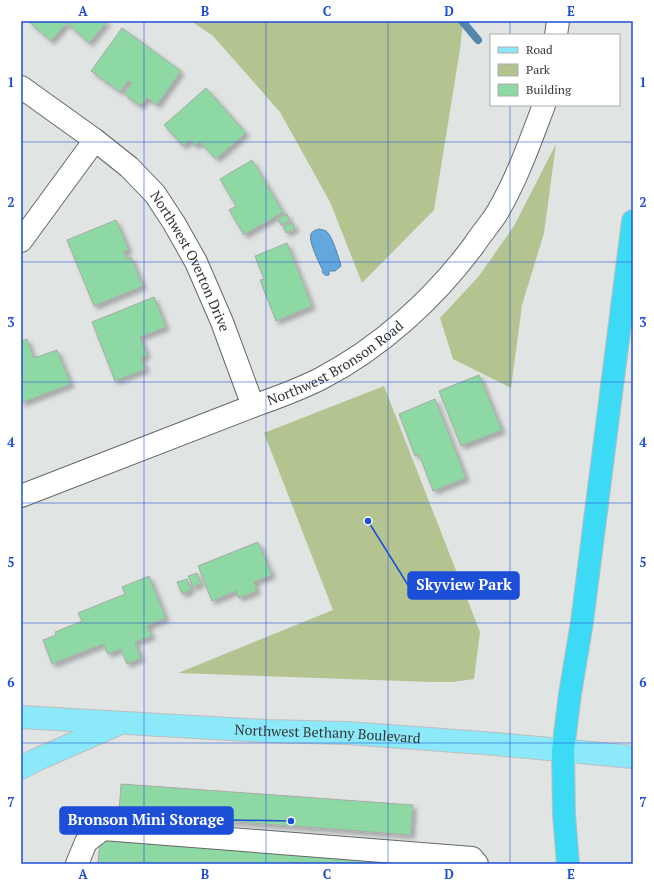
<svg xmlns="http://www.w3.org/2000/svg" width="654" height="885" font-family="'PT Serif',serif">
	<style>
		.green { fill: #b3c490 }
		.water { fill: #62a8dd; stroke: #5486ab }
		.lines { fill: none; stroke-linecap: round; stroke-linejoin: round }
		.stream { stroke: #5486ab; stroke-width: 8 }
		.building { fill: #8dd8a3; stroke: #a8aba8; filter: url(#shadow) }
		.minor-casing { stroke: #656968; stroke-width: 24 }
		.major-casing { stroke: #bebebe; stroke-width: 24 }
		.highway-casing { stroke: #bebebe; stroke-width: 24 }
		.minor { stroke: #fff; stroke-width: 22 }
		.major { stroke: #8be9fa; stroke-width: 22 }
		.highway { stroke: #3ddaf6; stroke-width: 22 }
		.grid { fill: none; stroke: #1d4ed8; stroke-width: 1; stroke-opacity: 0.55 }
		.labels { text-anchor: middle; stroke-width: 3.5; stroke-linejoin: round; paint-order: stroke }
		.street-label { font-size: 14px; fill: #333535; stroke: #fff }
		.leader { fill: none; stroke: #1d4ed8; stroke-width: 1.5 }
		.callout-dot { fill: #1d4ed8; stroke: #fff; stroke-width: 1.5 }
		.callout { fill: #1d4ed8; stroke: #1d4ed8; stroke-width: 1.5 }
		.callout-label { font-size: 15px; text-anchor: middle; font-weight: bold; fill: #fff }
		.neatline { fill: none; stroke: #1d4ed8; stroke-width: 1.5 }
		.grid-label { font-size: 13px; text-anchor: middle; font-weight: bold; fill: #1d4ed8 }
	</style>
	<defs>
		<filter id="shadow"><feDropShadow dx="3.5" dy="3.5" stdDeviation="2" flood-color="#0004"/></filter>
	</defs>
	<rect width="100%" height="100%" fill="#e0e4e3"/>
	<!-- green -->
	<g class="green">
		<path d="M191,21H463L460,49L434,210L362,283L330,202L280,112L213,36Z"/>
		<path d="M556,144L544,233L522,305L511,388L453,359L440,318L479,276L514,226Z"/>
		<path d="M384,386L480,632L474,679L453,682H432L178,673L333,610L264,433Z"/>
	</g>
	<!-- water -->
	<path class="water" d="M319,229C323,230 326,230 328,233C333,239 339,258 341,266L335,271H329V275C326,276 323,275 322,271L323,270L322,269C319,262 308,241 311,234C312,231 316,230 319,229Z"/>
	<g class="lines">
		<!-- stream -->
		<path class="stream" d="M462,21L478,40"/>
	</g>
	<!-- building -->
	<g class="building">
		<path d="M28,21H108L89,43L67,23L51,41Z"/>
		<path d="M122,28L181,71L157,105L147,98L140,106L124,94L132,83L128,81L120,92L91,71Z"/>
		<path d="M206,88L246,133L216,159L200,142L195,146L190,140L183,146L164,125Z"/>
		<path d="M252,160L283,212L244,235L229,210L236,206L220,179Z"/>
		<path d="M287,214L290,221L281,225L278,218Z"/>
		<path d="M116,220L129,250L123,252L127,259L131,257L143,286L94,306L67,240Z"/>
		<path d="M293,223L295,229L286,233L283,226Z"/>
		<path d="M287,243L312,306L276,321L260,280L264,279L255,256Z"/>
		<path d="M154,297L166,327L140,337L147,355L141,358L146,369L115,381L92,322Z"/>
		<path d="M27,339L34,358L57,350L71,384L21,403V341Z"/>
		<path d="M479,375L502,430L461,446L439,391Z"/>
		<path d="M435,399L466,478L433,491L419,454L415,456L399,414Z"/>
		<path d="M258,542L272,575L254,582L257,591L239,598L236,591L212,601L198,566Z"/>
		<path d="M197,573L201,584L193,587L188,576Z"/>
		<path d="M149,576L166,618L147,626L152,636L135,642L141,658L127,664L121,649L108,654L103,644L52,664L43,640L56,635L55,632L82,621L78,613L125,594L122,587Z"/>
		<path d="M187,579L191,590L182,594L177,582Z"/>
		<path d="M121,784L413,805L411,835L119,813Z"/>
		<path d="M100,840L413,864H98Z"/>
	</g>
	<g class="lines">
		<defs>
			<g id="minor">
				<path d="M556,35L558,21"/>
				<path id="s1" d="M21,87L95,140L129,167L155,194L174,223L196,262L222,322L253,406"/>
				<path d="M21,241L95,140"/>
				<path id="s2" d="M21,496L253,406C276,398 298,390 320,379C380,348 434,299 474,245C481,234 490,224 497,213C517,179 530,142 544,105"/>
				<path d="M77,864L86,842L103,829L472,858L477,864"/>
			</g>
			<g id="major">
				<path id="s3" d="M21,717L266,731L347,733L416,738L496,744L633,757"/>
				<path d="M21,768L36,760L116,725"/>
			</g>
			<path id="highway" d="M568,864L564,814L563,750L570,694L582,622L633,221"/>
		</defs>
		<!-- minor casing -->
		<use href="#minor" class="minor-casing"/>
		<!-- major casing -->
		<use href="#major" class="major-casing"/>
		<!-- highway casing -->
		<use href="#highway" class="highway-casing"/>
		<!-- minor -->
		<use href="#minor" class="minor"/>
		<!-- major -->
		<use href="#major" class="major"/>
		<!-- highway -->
		<use href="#highway" class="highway"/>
	</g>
	<!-- grid -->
	<path class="grid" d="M144,21V864M266,21V864M388,21V864M510,21V35M510,105V864M21,142H633M21,262H633M21,382H633M21,503H633M21,623H633M21,743H633"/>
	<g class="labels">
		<!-- street labels -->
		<g class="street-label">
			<text dy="5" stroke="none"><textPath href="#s1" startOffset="248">Northwest Overton Drive</textPath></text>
			<text dy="5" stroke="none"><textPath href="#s2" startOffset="342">Northwest Bronson Road</textPath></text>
			<text dy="5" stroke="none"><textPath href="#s3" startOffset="307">Northwest Bethany Boulevard</textPath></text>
		</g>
	</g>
	<!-- callouts -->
	<path class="leader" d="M368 521L408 585M291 821L233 820"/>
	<g class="callout-dot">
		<circle cx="368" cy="521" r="4"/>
		<circle cx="291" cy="821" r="4"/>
	</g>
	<g class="callout">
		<rect x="408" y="572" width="111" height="27" rx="4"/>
		<rect x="60" y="807" width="173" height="27" rx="4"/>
	</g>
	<g class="callout-label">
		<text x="464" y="590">Skyview Park</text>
		<text x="146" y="825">Bronson Mini Storage</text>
	</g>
	<!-- border -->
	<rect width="654" height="885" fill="none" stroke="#ffffff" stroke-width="44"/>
	<!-- legend -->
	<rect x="490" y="34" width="130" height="72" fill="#ffffff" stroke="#adaeae"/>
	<rect x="498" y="47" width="20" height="6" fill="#8be9fa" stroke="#adaeae"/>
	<text x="526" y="54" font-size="12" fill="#333535">Road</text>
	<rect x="498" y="64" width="20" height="12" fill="#b3c490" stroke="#adaeae"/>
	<text x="526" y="74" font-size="12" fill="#333535">Park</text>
	<rect x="498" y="84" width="20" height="12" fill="#8dd8a3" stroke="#adaeae"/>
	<text x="526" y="94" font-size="12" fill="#333535">Building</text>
	<rect x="22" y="22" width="610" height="841" class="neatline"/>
	<g class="grid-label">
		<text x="83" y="16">A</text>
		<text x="205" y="16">B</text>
		<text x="327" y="16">C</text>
		<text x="449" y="16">D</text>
		<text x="571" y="16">E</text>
		<text x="11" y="87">1</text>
		<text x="643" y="87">1</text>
		<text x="11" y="207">2</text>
		<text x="643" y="207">2</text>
		<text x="11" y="327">3</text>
		<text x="643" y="327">3</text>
		<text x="11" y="447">4</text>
		<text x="643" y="447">4</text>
		<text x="11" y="567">5</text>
		<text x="643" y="567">5</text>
		<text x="11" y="687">6</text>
		<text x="643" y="687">6</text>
		<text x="11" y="807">7</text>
		<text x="643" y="807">7</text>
		<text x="83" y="879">A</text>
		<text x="205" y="879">B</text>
		<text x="327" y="879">C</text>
		<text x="449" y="879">D</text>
		<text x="571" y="879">E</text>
	</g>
</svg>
